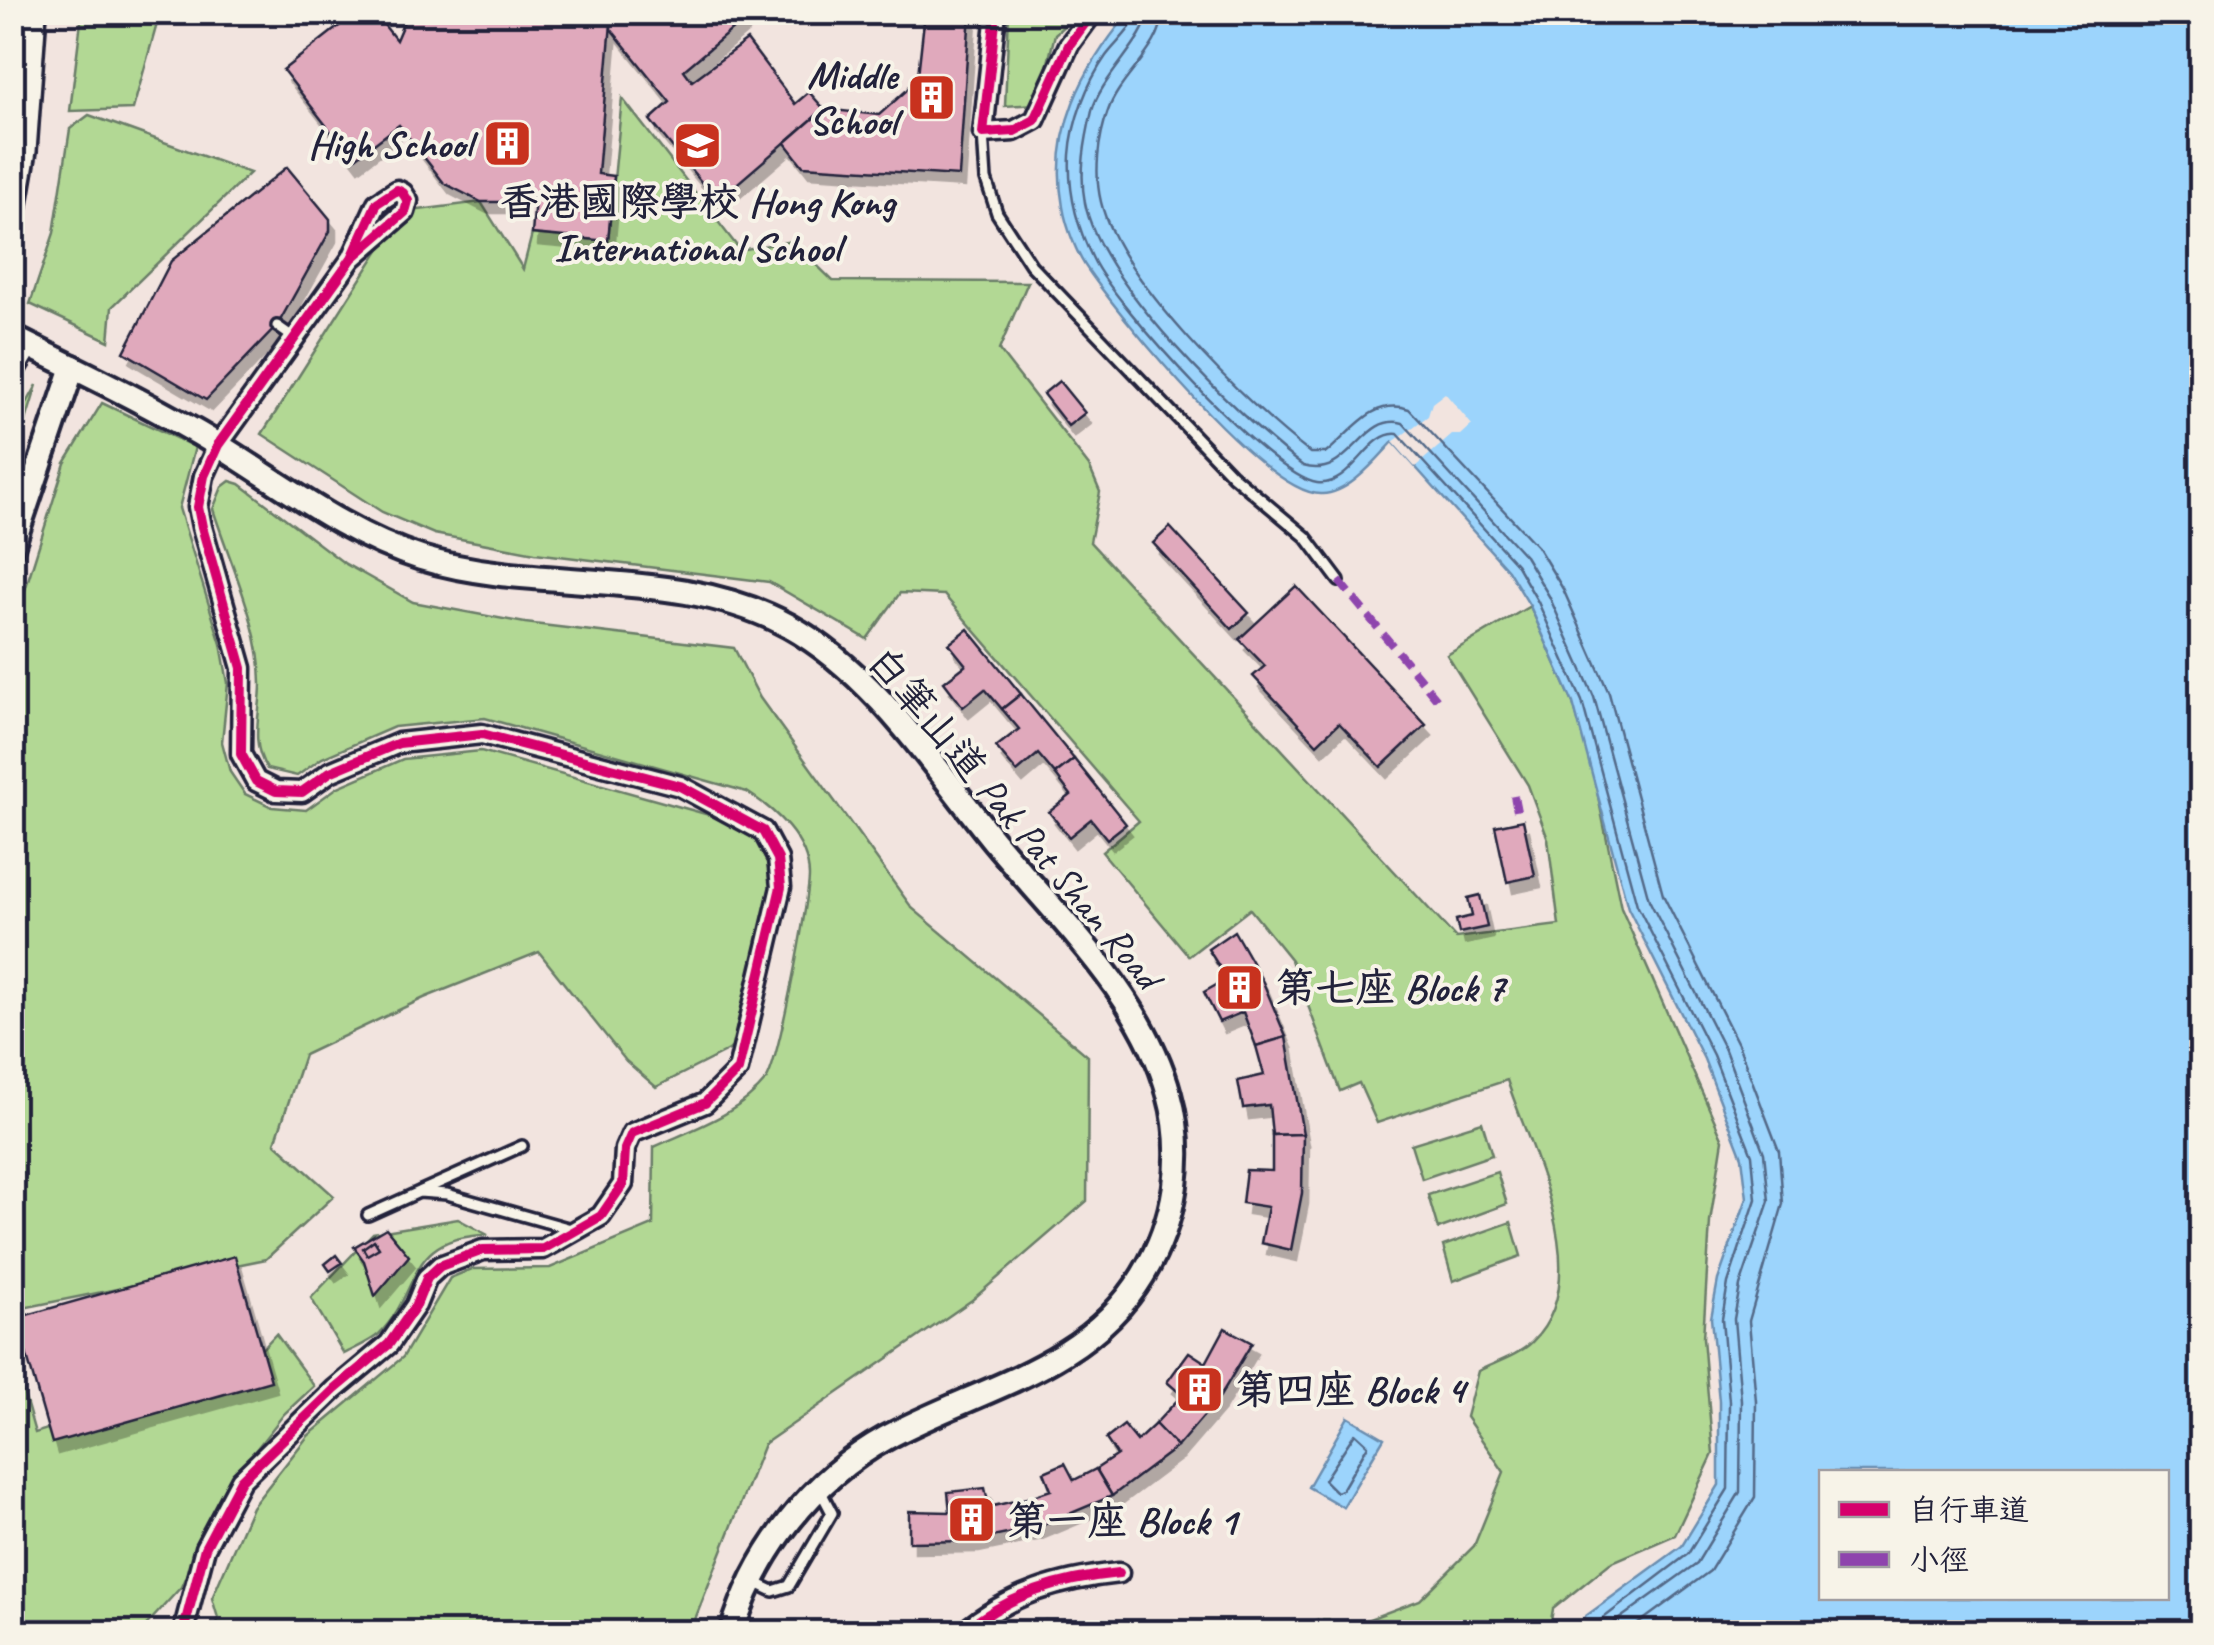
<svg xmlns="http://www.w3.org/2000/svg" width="2214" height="1645" font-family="Caveat,'LXGW WenKai TC',sans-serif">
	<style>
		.green { fill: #b2d894; stroke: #6a7d68; stroke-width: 2.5 }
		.water { fill: #9cd4fc; stroke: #6b8daf; stroke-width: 2.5; fill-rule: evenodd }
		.pier { fill: #f2e4df }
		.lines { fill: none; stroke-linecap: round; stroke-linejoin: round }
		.shore { stroke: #536988; stroke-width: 2.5 }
		.building { fill: #e0a9bc; stroke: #22223b; stroke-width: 2.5; filter: url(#shadow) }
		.service-casing { stroke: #22223b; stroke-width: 16 }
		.minor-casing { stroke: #22223b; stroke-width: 25 }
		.tertiary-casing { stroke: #22223b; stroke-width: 30 }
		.secondary-casing { stroke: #22223b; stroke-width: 32 }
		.service { stroke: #f7f3e8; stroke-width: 9 }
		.minor { stroke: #f7f3e8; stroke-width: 18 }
		.tertiary { stroke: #f7f3e8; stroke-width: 22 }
		.secondary { stroke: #f7f3e8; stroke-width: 25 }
		.quiet { stroke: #8e44ad; stroke-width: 8; stroke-dasharray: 15 8; stroke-linecap: butt }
		.cycleway-casing { stroke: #f7f3e8; stroke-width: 16 }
		.cycleway { stroke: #d6006c; stroke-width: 10 }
		.labels { text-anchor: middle; stroke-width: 8; stroke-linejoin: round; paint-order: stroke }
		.poi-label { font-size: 40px; font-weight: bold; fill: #22223b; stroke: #f7f3e8; text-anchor: start }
		.street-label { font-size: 40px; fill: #22223b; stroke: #f7f3e8 }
	</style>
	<defs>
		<filter id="shadow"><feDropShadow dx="6" dy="11" stdDeviation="0" flood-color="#0004"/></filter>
	</defs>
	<rect width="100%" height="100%" fill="#f2e4df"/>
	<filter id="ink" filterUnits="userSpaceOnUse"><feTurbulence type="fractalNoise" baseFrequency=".01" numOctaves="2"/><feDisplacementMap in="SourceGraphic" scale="20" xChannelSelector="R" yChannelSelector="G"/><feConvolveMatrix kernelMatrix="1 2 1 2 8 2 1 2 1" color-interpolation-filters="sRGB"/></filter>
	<g filter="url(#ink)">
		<!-- green -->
		<g class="green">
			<path d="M82,13H160L133,109L70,111Z"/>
			<path d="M1009,13H1078L1055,34L1038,104L1005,106Z"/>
			<path d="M622,98L740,250L792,241L833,281L1028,282L999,350L1089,466L1100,492L1090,542L1456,938L1559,925L1548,839L1528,785L1447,655L1530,606L1573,703L1593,772L1621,908L1723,1140L1710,1222L1703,1338L1713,1454L1675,1535L1610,1563L1553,1609L1549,1632H1294L1316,1620L1364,1621L1420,1600L1474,1546L1504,1472L1466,1417L1478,1371C1494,1363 1519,1355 1532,1342C1598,1278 1531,1153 1507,1080L1377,1123L1359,1083L1340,1091L1291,960L1250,909L1189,956L1102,852L1139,821L944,595L900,593L867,639L769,582L535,553L434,534L382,512L262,434L403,212L481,202L523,269L532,234L608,241Z"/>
			<path d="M89,115L250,173L112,307L109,341L30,304L54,233L70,129Z"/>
			<path d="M37,385L13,463V428Z"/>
			<path d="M102,403L195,447L179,508L221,644L228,683L222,742L230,772L245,794L272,807L306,810L338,787L403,759L481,751L734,822C756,836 767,852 775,877L746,1035L729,1050L656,1087L626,1061L539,952L424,998L304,1055L275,1143L334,1196L266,1259L13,1310V628L65,463Z"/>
			<path d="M230,481L240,484L344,563L413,602L525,623L734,648L760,698L912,908L1088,1056L1087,1201L972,1300L764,1444L690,1632H216L218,1618L212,1598L252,1507L308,1436L403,1357L450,1278L472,1269L550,1268L653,1225L654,1147C693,1129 738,1115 766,1080C778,1064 809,901 809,876C808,839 775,810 747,792L485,718L394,727L322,758L297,776L267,769C249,741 261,714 261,684C261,627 230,563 213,509L222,487Z"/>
			<path d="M1482,1122L1492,1155L1422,1179L1411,1144Z"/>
			<path d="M1497,1172L1507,1204L1438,1229L1428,1195Z"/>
			<path d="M458,1219L488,1235C404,1236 423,1290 379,1334C370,1342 355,1348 344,1354L311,1298L373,1233Z"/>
			<path d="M1511,1222L1521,1256L1453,1281L1443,1246Z"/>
			<path d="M276,1334L314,1386L284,1414L224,1490L181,1587L140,1632H13L12,1352L35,1433L246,1366Z"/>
			<path d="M1045,1620L1070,1622L1069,1632H1017Z"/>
		</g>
		<!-- water -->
		<g class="water">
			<path d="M1129,13H2201V1632H1572L1586,1616L1682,1546L1719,1485V1401L1711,1318L1718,1280L1747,1198L1742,1157L1704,1059L1628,908L1573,703L1530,606L1508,570L1393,442C1376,460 1348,495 1321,494C1265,494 1121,318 1088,270C1077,255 1066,226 1063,207C1049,131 1082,69 1129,13ZM1822,1472H2166V1598H1822Z"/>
			<path d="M1348,1417L1384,1438L1343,1507L1308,1487Z"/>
		</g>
		<!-- pier -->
		<path class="pier" d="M1445,393L1472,425L1461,435H1452L1415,467L1393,442L1428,416L1432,403Z"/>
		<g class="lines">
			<!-- shore -->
			<g class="shore">
				<path d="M1136,12C1134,29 1116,42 1106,56C1087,83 1072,122 1070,155C1068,191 1077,227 1093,259C1114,304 1271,477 1317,483C1352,488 1368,430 1398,434L1516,564L1538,602L1582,701L1637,905L1713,1055L1752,1155L1756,1199L1728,1283L1722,1319L1729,1401L1728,1489L1688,1554L1585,1632"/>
				<path d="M1148,12C1147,39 1101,77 1092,111C1085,141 1079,172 1085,203C1100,283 1238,417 1303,466C1350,481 1361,412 1403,423L1525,556L1549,596L1594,697L1649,900L1725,1050L1764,1153L1769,1201L1740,1286L1734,1319L1741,1400L1740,1492L1697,1563L1601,1632"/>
				<path d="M1163,12C1162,49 1120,76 1108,111C1098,138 1094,174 1101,202C1119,279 1246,404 1310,453H1326C1352,432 1372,397 1409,409L1537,546L1563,589L1609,693L1663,895L1738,1044L1779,1151L1783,1204L1749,1321L1756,1401L1755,1497L1710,1571L1627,1632"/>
				<path d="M1355,1433L1368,1445L1342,1490L1336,1492L1324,1480Z"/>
			</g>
		</g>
		<!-- building -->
		<g class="building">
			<path d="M357,12H374L396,40L408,12H612L598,174L614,176L608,241L532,234L535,198L526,190L504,202H481L444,183L399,125L353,160L283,70Z"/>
			<path d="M612,12H753L684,70L692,81L747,40L795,104L809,92L824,109L717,201L650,120L670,102L611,29Z"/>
			<path d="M925,12H970L959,176L803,166L785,143L824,109L879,115L906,91L918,75Z"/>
			<path d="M287,167L330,219V231L277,326L206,400L124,352L171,261Z"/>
			<path d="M1059,381L1085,413L1068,426L1043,394Z"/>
			<path d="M1170,527L1249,613L1232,629L1153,543Z"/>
			<path d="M1296,586L1426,725L1381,767L1339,723L1317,744L1253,676L1265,666L1239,639Z"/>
			<path d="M968,629L1021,694L1002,709L985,689L963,707L944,682L966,665L949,644Z"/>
			<path d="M1021,694L1074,759L1055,774L1038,754L1017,772L996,747L1019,729L1002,709Z"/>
			<path d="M1074,759L1126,824L1107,839L1091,819L1069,837L1049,812L1071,795L1055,774Z"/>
			<path d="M1523,820L1535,876L1507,882L1495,826Z"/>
			<path d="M1480,895L1487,927L1459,933L1456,920L1472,916L1468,898Z"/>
			<path d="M1234,931L1263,982L1286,1037L1256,1046L1243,1012L1219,1022L1204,992L1227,979L1208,949Z"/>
			<path d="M1286,1037L1303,1134L1272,1135L1269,1105L1243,1108L1238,1081L1264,1075L1256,1046Z"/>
			<path d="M1303,1134L1302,1193L1291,1250L1261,1243L1268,1207L1242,1203L1246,1170L1272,1171V1135Z"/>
			<path d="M386,1228L409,1256L375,1296L364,1261L354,1247Z"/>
			<path d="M374,1240L379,1248L367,1255L363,1248Z"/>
			<path d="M336,1255L342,1263L330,1271L325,1264Z"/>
			<path d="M235,1256L271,1381L52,1443L16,1318Z"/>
			<path d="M1225,1328L1252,1343L1219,1398L1177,1447L1155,1424L1182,1395L1167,1382L1189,1352L1206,1363Z"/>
			<path d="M1155,1424L1177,1447L1112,1496L1096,1469L1117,1455L1106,1439L1124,1425L1137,1441Z"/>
			<path d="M1065,1463L1074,1480L1096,1469L1112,1496L1036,1528L1027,1498L1051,1490L1044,1472Z"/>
			<path d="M985,1488L989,1507L1027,1498L1036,1528L973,1541L909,1542V1511L950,1512L948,1492Z"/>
		</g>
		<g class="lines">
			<defs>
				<g id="service">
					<path d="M983,133L986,179L997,213L1031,265L1232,475L1306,537L1339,581"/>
					<path d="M277,326L294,338"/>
					<path d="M12,383L32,350"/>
					<path d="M421,1191L522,1146"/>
					<path d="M368,1215L419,1192L447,1194L571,1229"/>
					<path d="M754,1582L773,1591L789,1586L832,1513L820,1490"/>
				</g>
				<g id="minor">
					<path d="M996,12L983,133L1014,131L1035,120L1069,45L1093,12"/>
					<path d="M183,1632L205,1548L241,1480L335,1389L389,1344L416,1305L427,1278L440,1266L483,1250L543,1249L601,1216L623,1184L625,1149L632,1133L705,1103L738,1070L781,887L778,859L763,831L680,786L482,734L399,743L330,772L302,792L276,791L256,781L241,754L242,668L202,527L198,507L204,476L218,445L352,258L377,203L397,190L403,193L408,201L405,212L352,258"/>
					<path d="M964,1632C1009,1594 1061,1579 1119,1573"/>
				</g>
				<g id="tertiary">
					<path d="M12,337C82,372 152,405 218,445C283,485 347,535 421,558C540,594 676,565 789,626C874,673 934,767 994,841C1057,917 1143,996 1169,1094C1186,1155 1176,1221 1143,1275C1086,1370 977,1388 886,1438C812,1479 756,1551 732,1632"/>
					<path d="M12,547L73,367"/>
				</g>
				<path id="secondary" d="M12,215L23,151L33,12"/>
			</defs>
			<!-- service casing -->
			<use href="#service" class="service-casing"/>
			<!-- minor casing -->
			<use href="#minor" class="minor-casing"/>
			<!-- tertiary casing -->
			<use href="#tertiary" class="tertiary-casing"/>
			<!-- secondary casing -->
			<use href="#secondary" class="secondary-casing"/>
			<!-- service -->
			<use href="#service" class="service"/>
			<!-- minor -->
			<use href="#minor" class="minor"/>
			<!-- tertiary -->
			<use href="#tertiary" class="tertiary"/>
			<!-- secondary -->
			<use href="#secondary" class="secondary"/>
			<!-- quiet -->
			<g class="quiet">
				<path d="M1339,581L1441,704"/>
				<path d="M1514,796L1518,816"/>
			</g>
			<defs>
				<g id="cycleway">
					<path d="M996,12L983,133L1014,131L1035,120L1069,45L1093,12"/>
					<path d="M183,1632L205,1548L241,1480L335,1389L389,1344L416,1305L427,1278L440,1266L483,1250L543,1249L601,1216L623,1184L625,1149L632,1133L705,1103L738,1070L781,887L778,859L763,831L680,786L482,734L399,743L330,772L302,792L276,791L256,781L241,754L242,668L202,527L198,507L204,476L218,445L352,258L377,203L397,190L403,193L408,201L405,212L352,258"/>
					<path d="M964,1632C1009,1594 1061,1579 1119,1573"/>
				</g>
			</defs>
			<!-- cycleway casing -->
			<use href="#cycleway" class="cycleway-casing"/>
			<!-- cycleway -->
			<use href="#cycleway" class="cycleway"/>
		</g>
	</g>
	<!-- icons -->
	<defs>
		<symbol id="building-square" viewBox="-11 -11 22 22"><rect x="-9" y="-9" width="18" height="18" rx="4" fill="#c8321e" stroke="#f7f3e8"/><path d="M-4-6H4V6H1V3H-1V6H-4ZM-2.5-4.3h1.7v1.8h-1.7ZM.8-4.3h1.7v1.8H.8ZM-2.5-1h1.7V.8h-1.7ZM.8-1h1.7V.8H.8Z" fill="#fff"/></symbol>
		<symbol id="school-square" viewBox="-11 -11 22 22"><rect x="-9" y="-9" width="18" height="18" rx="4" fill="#c8321e" stroke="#f7f3e8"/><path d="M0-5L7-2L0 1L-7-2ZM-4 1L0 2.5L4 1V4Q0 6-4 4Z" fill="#fff"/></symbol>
	</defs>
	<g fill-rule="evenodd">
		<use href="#building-square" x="904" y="70" width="55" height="55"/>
		<use href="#building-square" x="480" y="116" width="55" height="55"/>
		<use href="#school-square" x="670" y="118" width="55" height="55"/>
		<use href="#building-square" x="1212" y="960" width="55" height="55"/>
		<use href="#building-square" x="1172" y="1362" width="55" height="55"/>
		<use href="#building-square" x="944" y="1492" width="55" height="55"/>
	</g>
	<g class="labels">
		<!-- poi labels -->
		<g class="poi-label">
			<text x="897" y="88" text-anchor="end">Middle<tspan x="897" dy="46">School</tspan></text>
			<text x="472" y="157" text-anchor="end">High School</text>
			<text x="697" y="215" text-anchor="middle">香港國際學校 Hong Kong<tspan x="697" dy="46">International School</tspan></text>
			<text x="1275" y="1001">第七座 Block 7</text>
			<text x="1235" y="1403">第四座 Block 4</text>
			<text x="1007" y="1534">第一座 Block 1</text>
		</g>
		<!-- street labels -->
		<g class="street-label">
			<text transform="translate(1015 817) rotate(50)" y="14">白筆山道 Pak Pat Shan Road</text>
		</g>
	</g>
	<!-- margin -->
	<rect width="2214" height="1645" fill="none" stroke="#f7f3e8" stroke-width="50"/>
	<rect x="25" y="25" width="2164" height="1595" fill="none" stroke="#22223b" stroke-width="4" filter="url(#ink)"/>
	<!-- legend -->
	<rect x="1819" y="1470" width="350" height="130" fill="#f7f3e8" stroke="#a29fa3" stroke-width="2.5"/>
	<rect x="1839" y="1502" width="50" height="15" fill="#d6006c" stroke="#a29fa3" stroke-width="2.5"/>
	<text x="1909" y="1520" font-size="30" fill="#22223b">自行車道</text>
	<rect x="1839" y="1552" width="50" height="15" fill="#8e44ad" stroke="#a29fa3" stroke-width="2.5"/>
	<text x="1909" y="1570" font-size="30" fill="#22223b">小徑</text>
</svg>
